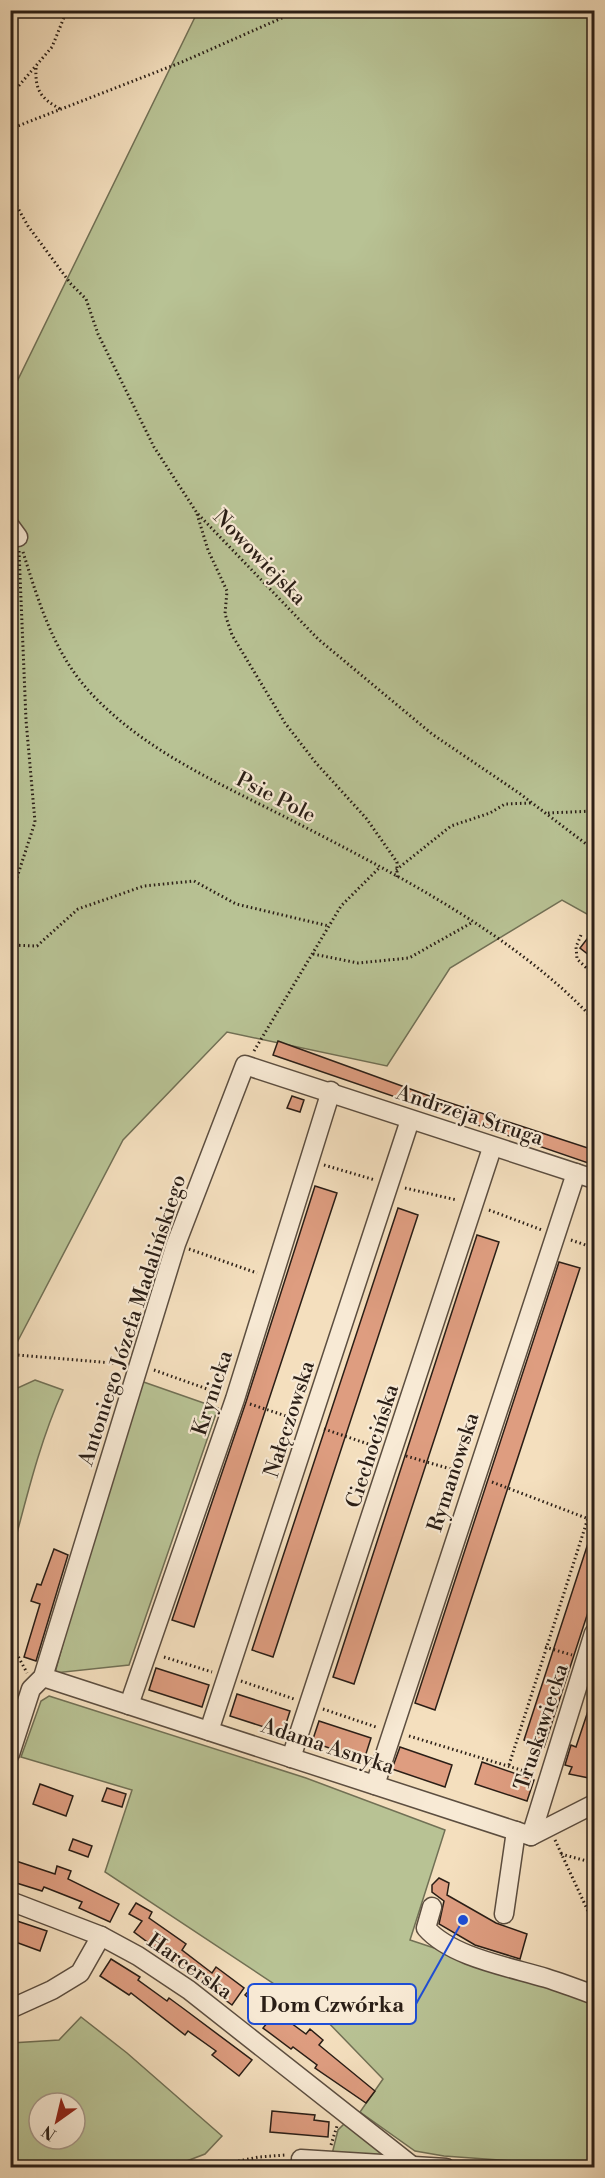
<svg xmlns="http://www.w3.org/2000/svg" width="605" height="2178" font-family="'Libre Bodoni',serif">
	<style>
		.green { fill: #b8c294; stroke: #717055; stroke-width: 1.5; fill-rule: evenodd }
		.building { fill: #de9d80; stroke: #2a1e16; stroke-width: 1.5 }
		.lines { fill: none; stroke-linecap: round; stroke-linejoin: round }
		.minor-casing { stroke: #5c4e40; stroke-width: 21 }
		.path { stroke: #2a1e16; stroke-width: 3; stroke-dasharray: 1.5 3; stroke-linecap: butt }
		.minor { stroke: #f8ead5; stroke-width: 18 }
		.labels { text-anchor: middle; stroke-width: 4.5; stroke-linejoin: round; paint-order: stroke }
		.street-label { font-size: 21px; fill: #2a1e16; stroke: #f8ead5 }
		.leader { fill: none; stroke: #1d4ed8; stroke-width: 2 }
		.callout-dot { fill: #1d4ed8; stroke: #f8ead5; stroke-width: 2 }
		.callout { fill: #f8ead5; stroke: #1d4ed8; stroke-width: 2 }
		.callout-label { font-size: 22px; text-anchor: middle; font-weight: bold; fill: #2a1e16 }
	</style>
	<rect width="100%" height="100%" fill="#f4dfbe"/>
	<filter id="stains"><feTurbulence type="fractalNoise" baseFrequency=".00333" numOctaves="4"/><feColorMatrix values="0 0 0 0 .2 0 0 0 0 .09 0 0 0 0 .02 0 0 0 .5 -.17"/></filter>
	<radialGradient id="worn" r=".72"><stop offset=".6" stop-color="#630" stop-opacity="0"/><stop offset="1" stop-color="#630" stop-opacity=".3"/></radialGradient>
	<!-- green -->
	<g class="green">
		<path d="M198,11H594V918L562,900L450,968L387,1066L227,1032L123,1140L11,1354L10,396Z"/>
		<path d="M135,1379L218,1408L129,1665L55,1673Z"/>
		<path d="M35,1380L63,1390C39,1443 26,1500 11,1556V1391Z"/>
		<path d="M49,1696L306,1778L445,1830L410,1940L594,2001V2133L586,2166L444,2156L415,2151L360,2112L383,2079L321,2015L105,1872L132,1790L21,1757L41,1701Z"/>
		<path d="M81,2017L127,2053L222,2136L205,2154L171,2167H11V2043L59,2040ZM39,2103H75V2139H39Z"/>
		<path d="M347,2121L386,2157L332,2154L338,2130Z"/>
	</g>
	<!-- building -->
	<g class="building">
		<path d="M594,930V959L580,948Z"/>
		<path d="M278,1041L435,1098L594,1150V1165L273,1055Z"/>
		<path d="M292,1096L304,1100L300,1112L287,1108Z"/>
		<path d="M315,1186L337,1193L194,1627L172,1620L246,1402Z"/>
		<path d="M398,1208L418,1215L273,1657L252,1650Z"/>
		<path d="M477,1235L499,1242L354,1684L333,1677Z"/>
		<path d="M559,1262L580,1268L435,1710L415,1703Z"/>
		<path d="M142,1287L150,1290L146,1305L137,1302Z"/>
		<path d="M592,1531H594V1594L544,1747L524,1740Z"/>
		<path d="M54,1549L68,1555L36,1661L24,1657L40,1604L31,1601L37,1584L41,1585Z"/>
		<path d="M156,1668L209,1685L202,1707L149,1690Z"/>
		<path d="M237,1694L290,1711L283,1733L230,1716Z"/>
		<path d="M592,1699H594V1779L569,1774L572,1767L565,1765L571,1745L576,1747Z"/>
		<path d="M319,1721L371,1738L364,1760L312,1742Z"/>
		<path d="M400,1747L452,1765L445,1787L392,1769Z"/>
		<path d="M482,1762L534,1780L527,1801L475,1784Z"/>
		<path d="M40,1784L73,1796L66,1816L33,1804Z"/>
		<path d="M107,1788L126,1794L122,1807L102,1801Z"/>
		<path d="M73,1839L92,1846L88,1857L69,1850Z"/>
		<path d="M16,1861L55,1874L57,1866L71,1871L68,1879L119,1904L110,1922L79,1908L82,1902L44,1887L42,1891L10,1881Z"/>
		<path d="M439,1878L449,1883L447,1895L496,1923L527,1934L520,1959L475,1945L439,1924L444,1901L432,1892V1885Z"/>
		<path d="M136,1903L152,1912L149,1918L186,1944L182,1950L212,1973L216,1967L244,1988L232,2005L134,1932L142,1921L129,1914Z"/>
		<path d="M14,1920L47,1931L40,1951L10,1940Z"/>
		<path d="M111,1959L140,1977L138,1980L167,2001L169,1998L184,2009L252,2060L239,2076L212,2055L216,2051L188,2031L185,2035L131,1993L129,1995L100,1976Z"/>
		<path d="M254,1985L266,1995L270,1989L280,1997L267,2014L245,1995Z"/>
		<path d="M276,2012L306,2034L310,2029L323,2040L319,2045L375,2091L366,2103L315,2068L317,2065L293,2047L291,2049L263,2028Z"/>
		<path d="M272,2111L315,2115L314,2120L329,2122L328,2137L270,2132Z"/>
	</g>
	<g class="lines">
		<defs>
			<g id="minor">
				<path d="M10,526L18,537"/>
				<path d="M43,1677L531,1836L594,1804"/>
				<path d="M129,1705L235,1399L331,1091"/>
				<path d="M209,1731L410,1120"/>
				<path d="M10,1754L31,1689L43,1677L176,1244L245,1065L594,1179"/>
				<path d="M291,1758L492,1148"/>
				<path d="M375,1785L576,1173"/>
				<path d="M531,1836L594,1633"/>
				<path d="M10,1901L101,1936L138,1956L189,1990L411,2165"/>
				<path d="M432,1907L426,1928C451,1957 510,1967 546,1978C562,1983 578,1989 594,1995"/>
				<path d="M504,1914L516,1831"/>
				<path d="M10,2009L52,1990L80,1973L101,1936"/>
				<path d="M302,2168L301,2159L446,2168"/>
			</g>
		</defs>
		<!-- minor casing -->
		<use href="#minor" class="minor-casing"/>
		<!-- path -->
		<g class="path">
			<path d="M36,68C35,91 41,98 60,109"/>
			<path d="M10,96L52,47L67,10"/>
			<path d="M10,129L182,62L300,10"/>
			<path d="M10,194L28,226L71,284L86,299L98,334L154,447L197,513L318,639L432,734L519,793L594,850"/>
			<path d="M10,500L13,510"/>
			<path d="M197,514L208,550L227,591L225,614L232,635L285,723L316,763L366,818L397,862V877"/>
			<path d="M23,552C38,600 53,651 88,690C143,751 221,784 293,821C394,873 517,936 594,1020"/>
			<path d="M548,813L594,811"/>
			<path d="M396,870L451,826L490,813L505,804L531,803"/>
			<path d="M10,899L35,822L26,720L19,551"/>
			<path d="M581,935L576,947L577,959L594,975"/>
			<path d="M10,945L37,946L78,909L144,886L194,881L236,904L329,926"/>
			<path d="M313,954L358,963L409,958L473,922"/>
			<path d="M254,1051L341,906L380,867"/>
			<path d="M324,1165L375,1180"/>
			<path d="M405,1188L457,1200"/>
			<path d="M489,1210L542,1230"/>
			<path d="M571,1240L594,1248"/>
			<path d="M189,1249L257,1273"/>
			<path d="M10,1359L17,1355L124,1364"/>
			<path d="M154,1370L221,1394"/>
			<path d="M250,1404L295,1419"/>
			<path d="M324,1429L377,1447"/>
			<path d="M406,1456L461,1472"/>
			<path d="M492,1482L594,1521"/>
			<path d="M10,1641L27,1673"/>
			<path d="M545,1647L572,1655"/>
			<path d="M164,1657L212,1672"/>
			<path d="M241,1681L294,1699"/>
			<path d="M323,1709L376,1727"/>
			<path d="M409,1736L534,1774"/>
			<path d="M509,1765L588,1518"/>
			<path d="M555,1840L594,1924"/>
			<path d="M561,1854L594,1863"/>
			<path d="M331,2145L337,2126"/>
			<path d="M203,2168L259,2157L285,2155"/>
		</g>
		<!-- minor -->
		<use href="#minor" class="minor"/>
	</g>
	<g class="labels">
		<!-- street labels -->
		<g class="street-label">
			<text transform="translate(260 557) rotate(46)" y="7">Nowowiejska</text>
			<text transform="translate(276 797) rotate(27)" y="7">Psie Pole</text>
			<text transform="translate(470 1115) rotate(18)" y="7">Andrzeja Struga</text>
			<text transform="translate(132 1320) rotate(-72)" y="7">Antoniego Józefa Madalińskiego</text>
			<text transform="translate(212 1393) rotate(-72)" y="7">Krynicka</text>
			<text transform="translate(289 1419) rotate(-72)" y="7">Nałęczowska</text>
			<text transform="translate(372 1446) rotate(-72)" y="7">Ciechocińska</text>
			<text transform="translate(453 1472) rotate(-72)" y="7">Rymanowska</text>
			<text transform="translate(541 1727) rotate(-72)" y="7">Truskawiecka</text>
			<text transform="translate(328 1746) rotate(18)" y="7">Adama Asnyka</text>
			<text transform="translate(190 1966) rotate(35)" y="7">Harcerska</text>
		</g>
	</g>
	<!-- callouts -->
	<path class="leader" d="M463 1920L416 2004"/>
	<circle class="callout-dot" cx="463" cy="1920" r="6"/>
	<rect class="callout" x="248" y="1984" width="168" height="40" rx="6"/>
	<g class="callout-label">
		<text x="332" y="2012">Dom Czwórka</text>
	</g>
	<!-- margin -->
	<rect width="605" height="2178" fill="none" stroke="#f4dfbe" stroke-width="36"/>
	<rect x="12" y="12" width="581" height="2154" fill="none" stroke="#2a1e16" stroke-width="3"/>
	<rect x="18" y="18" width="569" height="2142" fill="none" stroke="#2a1e16" stroke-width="1.5"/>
	<!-- north arrow -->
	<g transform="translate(57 2121) rotate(214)"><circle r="28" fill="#f8ead5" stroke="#a69889" stroke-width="1.5"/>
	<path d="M0-4.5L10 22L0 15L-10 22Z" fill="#8f2418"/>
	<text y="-9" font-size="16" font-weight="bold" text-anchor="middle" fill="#2a1e16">N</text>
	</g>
	<rect width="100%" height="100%" filter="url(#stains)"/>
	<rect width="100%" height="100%" fill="url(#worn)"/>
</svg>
